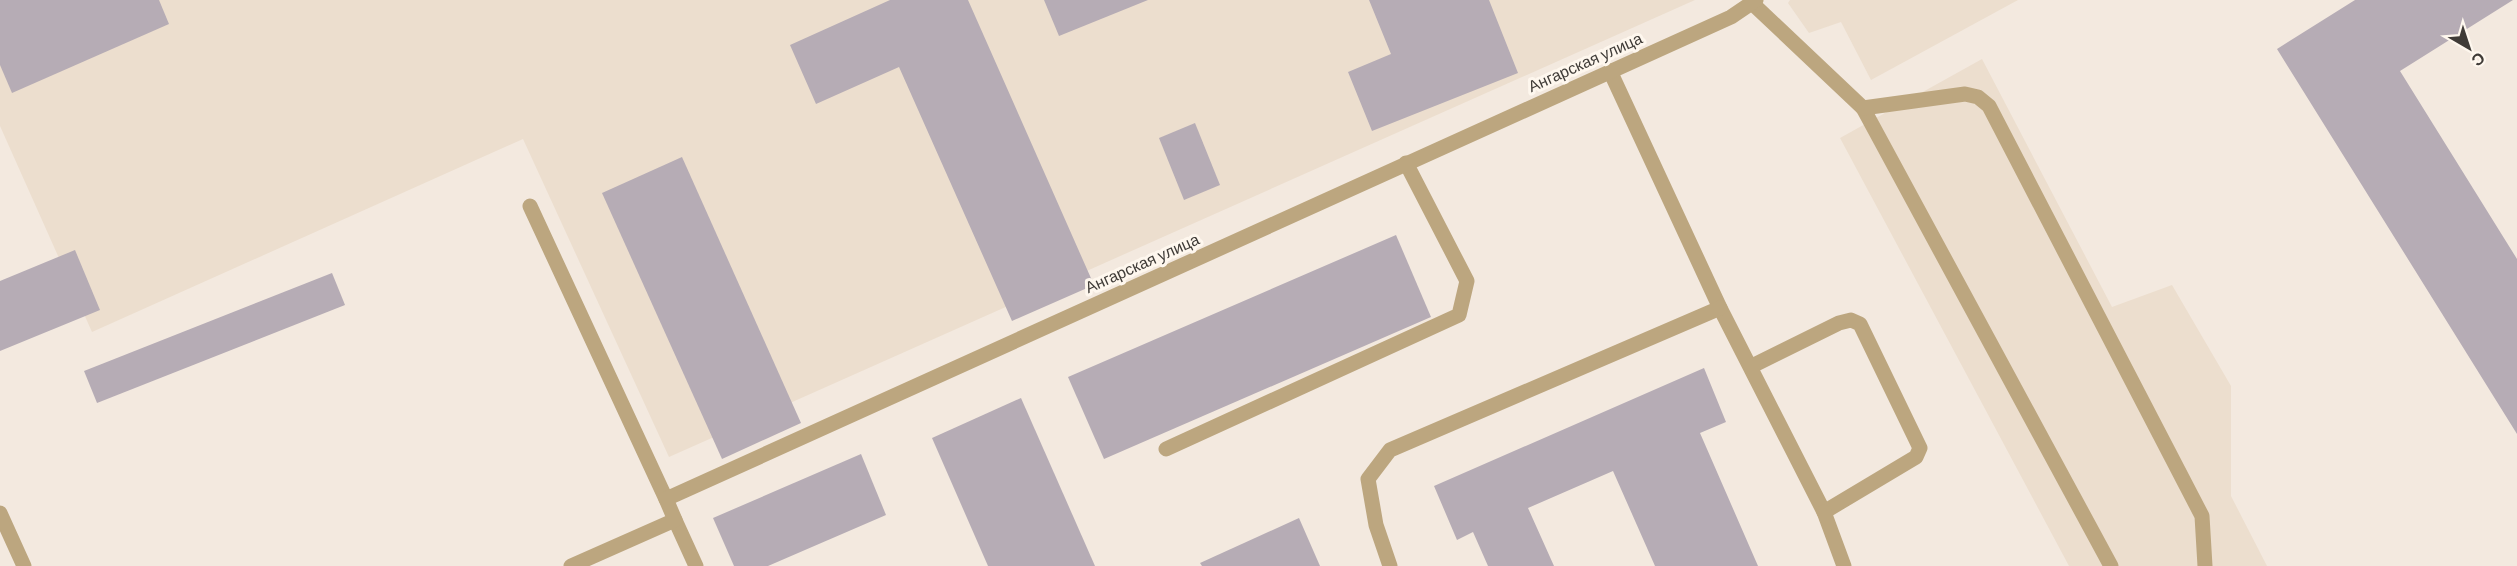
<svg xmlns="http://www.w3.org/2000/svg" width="2517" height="566" font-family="Barlow,sans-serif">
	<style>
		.built { fill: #ecdece }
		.building { fill: #b6acb5 }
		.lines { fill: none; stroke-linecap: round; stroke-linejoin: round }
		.minor { stroke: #bca67f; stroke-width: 15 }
		.labels { text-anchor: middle; stroke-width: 6; stroke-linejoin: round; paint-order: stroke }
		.street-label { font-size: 16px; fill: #3f3b37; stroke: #fef7ee }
	</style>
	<rect width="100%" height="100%" fill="#f3e9df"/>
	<!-- built -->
	<g class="built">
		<path d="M0,0H1695L669,457L523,139L92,332L0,126Z"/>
		<path d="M1790,0H2018L1871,80L1841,22L1809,33L1788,3Z"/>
		<path d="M1982,59L2112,307L2172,285L2231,386V496L2267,566H2069L1840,138Z"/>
	</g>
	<!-- building -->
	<g class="building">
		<path d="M0,0H159L169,24L12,93L0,65Z"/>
		<path d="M890,0H968L1094,285L1012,321L899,67L816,104L790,45Z"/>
		<path d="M1044,0H1148L1059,36Z"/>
		<path d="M1369,0H1489L1518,73L1372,131L1348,72L1391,54Z"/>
		<path d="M2355,0H2513L2400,71L2517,259V434L2277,49Z"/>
		<path d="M1195,123L1220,185L1184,200L1159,138Z"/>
		<path d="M682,157L801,423L722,459L602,193Z"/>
		<path d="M1396,235L1431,317L1104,459L1068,377Z"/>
		<path d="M75,250L100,310L0,351V281Z"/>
		<path d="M332,273L345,305L97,403L84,371Z"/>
		<path d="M1704,368L1726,422L1700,433L1758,566H1655L1613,471L1528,508L1554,566H1488L1473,532L1457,540L1434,486Z"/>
		<path d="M1021,398L1095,566H988L932,438Z"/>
		<path d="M861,454L886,515L768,566H734L713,518Z"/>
		<path d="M1299,518L1320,566H1202L1200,563Z"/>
	</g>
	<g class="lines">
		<!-- minor -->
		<g class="minor">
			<path d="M1753,4L1863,108L2111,566"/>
			<path d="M1610,71L1720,308L1824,512L1916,457L1920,448L1860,324L1851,320L1839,323L1750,367"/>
			<path d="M1863,108L1965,94L1978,97L1989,106L2202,516L2205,566"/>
			<path d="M530,206L666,499"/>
			<path d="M1166,449L1459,315L1467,281L1406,163"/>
			<path d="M1824,512L1844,566"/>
			<path d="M0,513L24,566"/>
			<path d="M675,520L696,566"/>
			<path d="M571,566L675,520L666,499L1731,17L1756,0"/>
			<path d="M1390,566L1376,525L1368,479L1390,450L1720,308"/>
		</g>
	</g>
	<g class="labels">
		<!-- street labels -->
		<g class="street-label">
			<text transform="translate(1585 62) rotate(-24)" y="6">Ангарская улица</text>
			<text transform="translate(1142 263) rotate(-24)" y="6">Ангарская улица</text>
		</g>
	</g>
	<!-- north arrow -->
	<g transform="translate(2469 48) rotate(141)" stroke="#fef7ee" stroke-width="4.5" paint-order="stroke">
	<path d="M0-4.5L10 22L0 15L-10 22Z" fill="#3f3b37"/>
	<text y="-9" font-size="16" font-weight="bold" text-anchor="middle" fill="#3f3b37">С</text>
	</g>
</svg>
